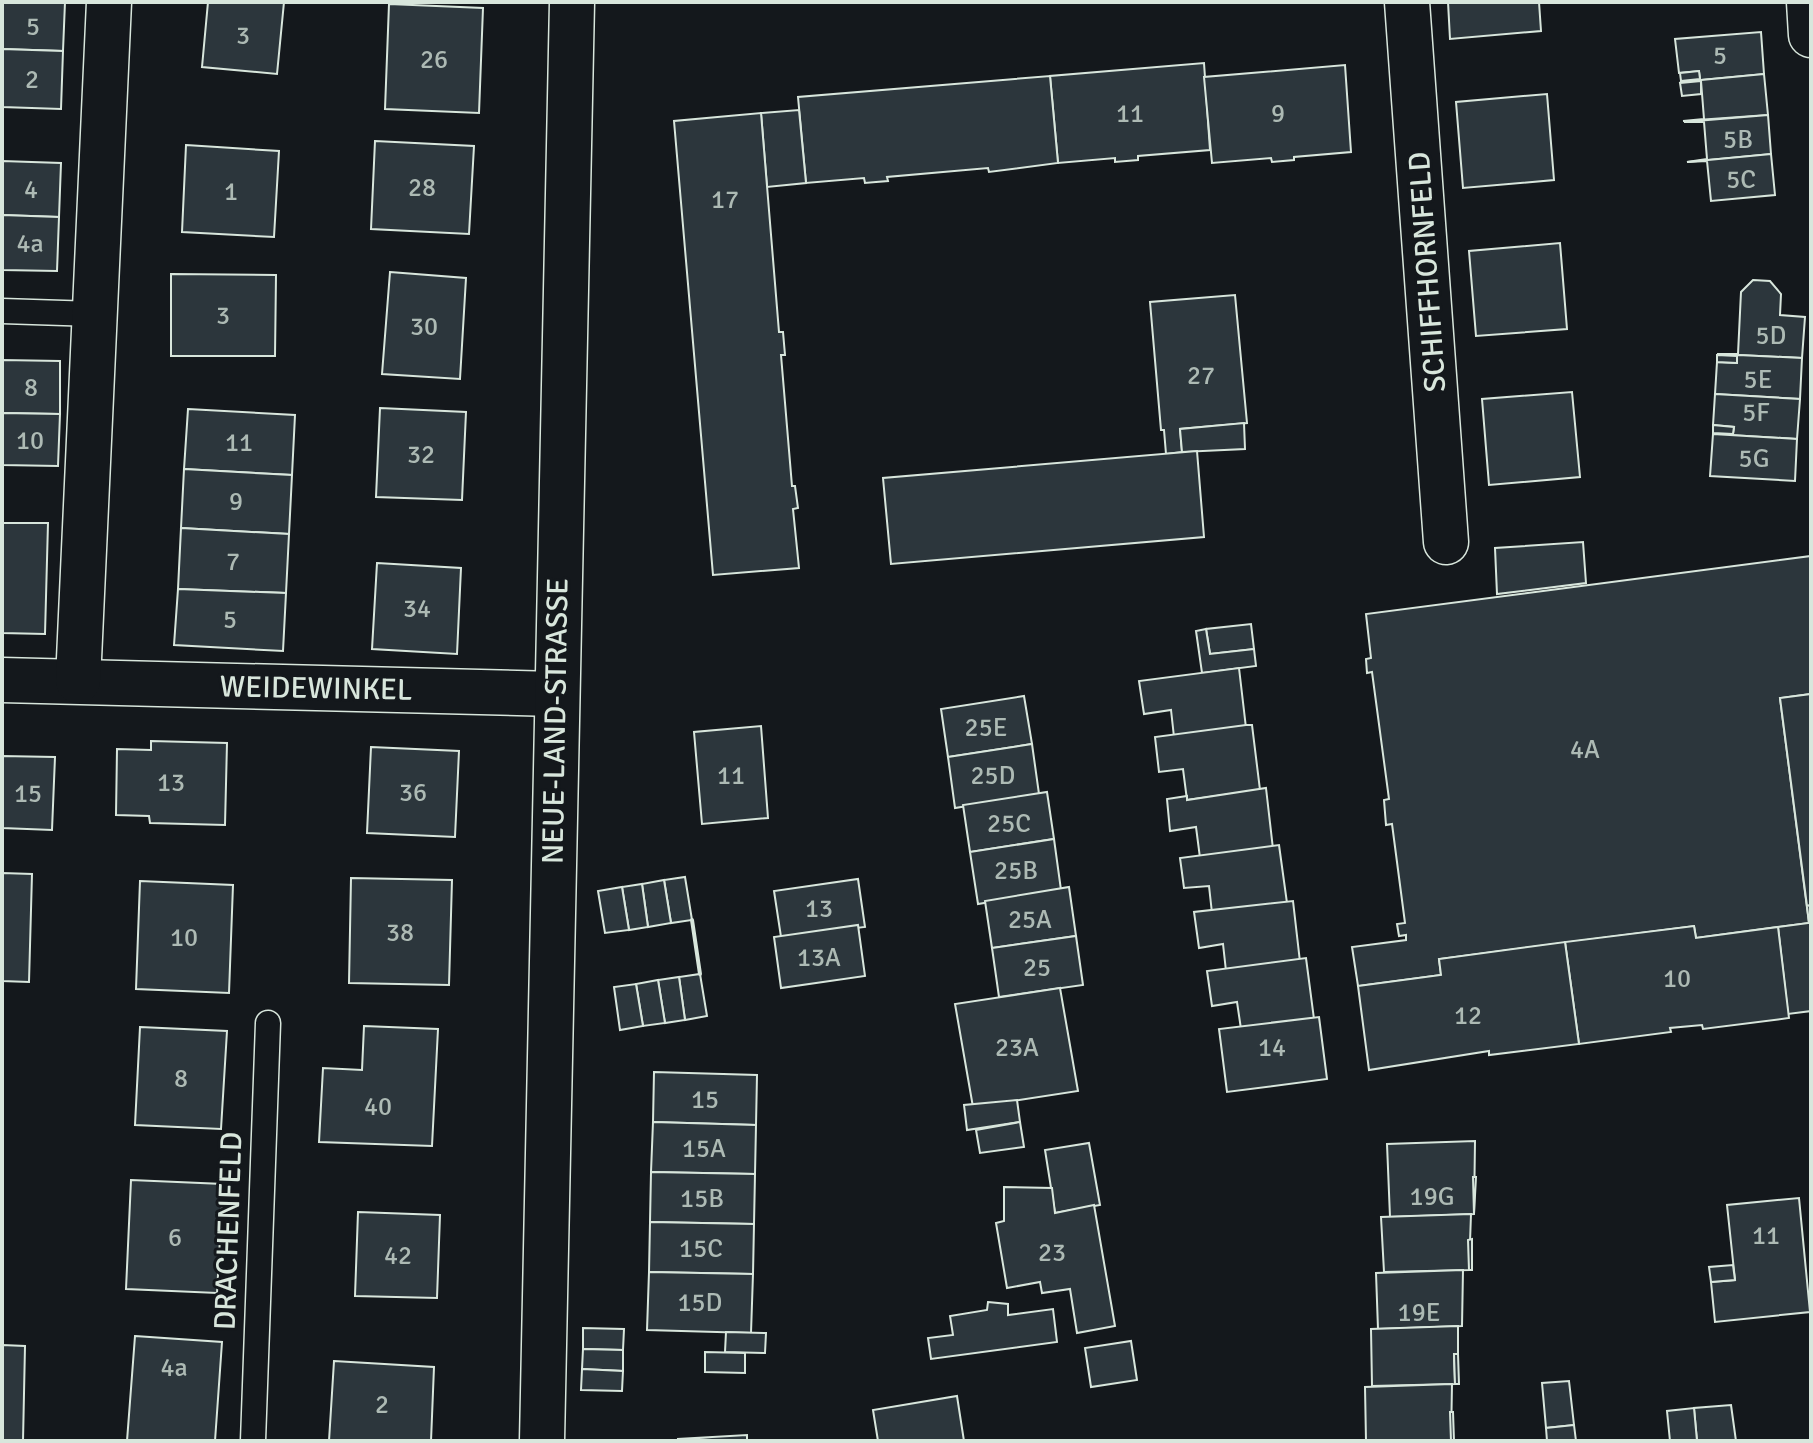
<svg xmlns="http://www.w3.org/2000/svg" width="1813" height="1443" font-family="Signika,sans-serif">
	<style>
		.building { fill: #2c363c; stroke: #d8e6dc; stroke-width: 2 }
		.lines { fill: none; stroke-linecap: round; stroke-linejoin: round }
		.service-casing { stroke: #d8e6dc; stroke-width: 27 }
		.minor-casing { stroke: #d8e6dc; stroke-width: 47 }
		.service { stroke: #14181c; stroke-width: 24 }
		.minor { stroke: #14181c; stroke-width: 44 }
		.wall { stroke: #d8e6dc; stroke-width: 4 }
		.labels { text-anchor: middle; stroke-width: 6; stroke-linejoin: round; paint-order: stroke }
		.number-label { font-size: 26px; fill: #adbab4 }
		.street-label { font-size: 30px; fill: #d8e6dc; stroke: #14181c }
	</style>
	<rect width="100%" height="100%" fill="#14181c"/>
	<!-- building -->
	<g class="building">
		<path d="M2,2H65L63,51L2,49Z"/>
		<path d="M208,2H284L277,74L202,67Z"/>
		<path d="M1448,2H1539L1541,31L1450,39Z"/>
		<path d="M389,4L483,8L479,113L385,109Z"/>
		<path d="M1761,32L1764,74L1680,82L1700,79L1699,71L1679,73L1675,39Z"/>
		<path d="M2,49L63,51L61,109L2,107Z"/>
		<path d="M1204,63L1210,150L1138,156V160L1115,162V158L1058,163L1050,76Z"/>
		<path d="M1345,65L1351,152L1294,157V160L1272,162L1271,158L1212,163L1204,77Z"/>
		<path d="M1699,71L1700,79L1681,81L1680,73Z"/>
		<path d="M1764,74L1768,115L1683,121L1704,119L1701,81L1680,82Z"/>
		<path d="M1050,76L1058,163L989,172L988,168L887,177L888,181L876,182L865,183L864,178L806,183L798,97Z"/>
		<path d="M1701,81V94L1682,96L1680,83Z"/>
		<path d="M1547,94L1554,180L1463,188L1456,102Z"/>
		<path d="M799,110L806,183L767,187L761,113Z"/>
		<path d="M761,113L779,332H783L785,355H781L792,486H795L798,508L793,509L799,568L713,575L674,121Z"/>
		<path d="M1768,115L1771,154L1687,162L1707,159L1704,122H1684Z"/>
		<path d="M375,141L474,146L469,234L371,229Z"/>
		<path d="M186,145L279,151L274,237L182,232Z"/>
		<path d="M1771,154L1775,195L1711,201L1707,161L1687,162Z"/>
		<path d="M2,161L61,163L59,217L2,215Z"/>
		<path d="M2,215L59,217L57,271L2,270Z"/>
		<path d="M1560,243L1567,329L1476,336L1469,251Z"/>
		<path d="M390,272L466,278L460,379L382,374Z"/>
		<path d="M171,274L276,275L275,356H171Z"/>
		<path d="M1753,280L1770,281L1781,294L1780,315L1805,317L1802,358L1717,354H1738L1741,292Z"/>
		<path d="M1235,295L1247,423L1180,429L1182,452L1166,454L1164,430H1161L1150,302Z"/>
		<path d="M1717,354L1802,358L1800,399L1715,394L1717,362L1737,363V356Z"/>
		<path d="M1717,355L1737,356V363L1717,362Z"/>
		<path d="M2,360L60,361V414L2,413Z"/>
		<path d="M1572,392L1580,477L1489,485L1482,399Z"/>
		<path d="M1715,394L1800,399L1797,439L1713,434H1733L1734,427L1713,425Z"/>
		<path d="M380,408L466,412L462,500L376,497Z"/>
		<path d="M188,409L295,415L292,475L184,469Z"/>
		<path d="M2,413L60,414L58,466L2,465Z"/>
		<path d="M1244,423L1245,449L1182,452L1180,429Z"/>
		<path d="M1713,425L1734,427L1733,434L1713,433Z"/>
		<path d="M1713,434L1797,439L1795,481L1710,476Z"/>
		<path d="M1197,451L1204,537L891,564L883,478Z"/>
		<path d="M184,469L292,475L289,534L181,528Z"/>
		<path d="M2,523H48L45,634L2,633Z"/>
		<path d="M181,528L289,534L286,593L178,589Z"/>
		<path d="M1583,542L1586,583L1497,594L1495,548Z"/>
		<path d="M1811,556V694L1780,698L1809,923L1696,938L1694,926L1439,959L1441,975L1358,986L1352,947L1406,940V935L1399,936L1397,924L1405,923L1392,824L1386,825L1384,800L1389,799L1372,672L1367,673L1366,659L1371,658L1366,614Z"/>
		<path d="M377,563L461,568L457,654L372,649Z"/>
		<path d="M178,589L286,593L283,651L174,645Z"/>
		<path d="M1251,624L1254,649L1210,654L1206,629Z"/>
		<path d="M1206,629L1210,654L1254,649L1256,666L1202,673L1196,631Z"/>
		<path d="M1239,668L1246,728L1174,737L1171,710L1144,714L1139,681Z"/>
		<path d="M1811,694V905L1807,906L1780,698Z"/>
		<path d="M1024,696L1032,744L948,757L941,709Z"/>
		<path d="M1246,725H1252L1260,790L1187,800L1183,769L1159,772L1155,737Z"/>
		<path d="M761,726L768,818L702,824L694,732Z"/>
		<path d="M151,741L227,743L225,825L150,823L149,816L116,815L117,749L151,750Z"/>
		<path d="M1032,744L1039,794L955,808L948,757Z"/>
		<path d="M371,747L459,751L455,837L367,833Z"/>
		<path d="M2,756L55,757L52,830L2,828Z"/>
		<path d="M1266,788L1273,849L1200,858L1196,827L1170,831L1167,799L1187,796V800Z"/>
		<path d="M1047,792L1054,839L970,852L963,805Z"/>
		<path d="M1054,839L1061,890L978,904L970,852Z"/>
		<path d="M1279,845L1287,903L1212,913L1209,886L1184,888L1180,858Z"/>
		<path d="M2,873L32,874L29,982L2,981Z"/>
		<path d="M685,877L692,920L671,923L664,880Z"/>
		<path d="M351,878L452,880L449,985L349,983Z"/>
		<path d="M858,879L865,927L781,937L774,891Z"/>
		<path d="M664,880L671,923L648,927L642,884Z"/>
		<path d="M140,881L233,885L229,993L136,989Z"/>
		<path d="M642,884L648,927L629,930L622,887Z"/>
		<path d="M622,887L629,930L605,933L598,891Z"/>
		<path d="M1069,887L1076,936L992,948L985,901Z"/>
		<path d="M1293,901L1300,962L1226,971L1223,944L1199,948L1194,912Z"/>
		<path d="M1811,905V1011L1788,1014L1778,927L1809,923L1807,906Z"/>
		<path d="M858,925L865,976L781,988L774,937Z"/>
		<path d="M1694,926L1696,938L1778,927L1789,1018L1703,1029L1702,1025L1670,1028L1671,1032L1579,1044L1565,942Z"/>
		<path d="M1076,936L1083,985L999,997L992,948Z"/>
		<path d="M1565,942L1579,1044L1489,1055V1051L1369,1070L1358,986L1441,975L1439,959Z"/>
		<path d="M1306,958L1314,1019L1241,1029L1237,1002L1212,1006L1207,971Z"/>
		<path d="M700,974L707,1016L685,1020L679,977Z"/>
		<path d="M679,977L685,1020L665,1023L658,980Z"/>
		<path d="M658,980L665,1023L643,1026L636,984Z"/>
		<path d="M636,984L643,1026L620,1030L614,987Z"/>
		<path d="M1060,988L1078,1091L973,1107L955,1004Z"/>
		<path d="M1319,1017L1327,1079L1227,1092L1219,1029Z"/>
		<path d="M364,1026L438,1029L432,1146L319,1142L323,1068L362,1070Z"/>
		<path d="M140,1027L227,1031L221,1129L135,1125Z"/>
		<path d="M654,1072L757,1075L756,1125L653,1122Z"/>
		<path d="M1017,1100L1020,1122L967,1130L964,1105Z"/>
		<path d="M653,1122L756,1125L755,1174L651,1172Z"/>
		<path d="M1020,1122L1024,1147L980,1153L976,1130Z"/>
		<path d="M1475,1141L1474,1214L1390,1217L1387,1144Z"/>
		<path d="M1089,1143L1100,1205L1055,1213L1045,1150Z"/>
		<path d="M651,1172L755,1174L754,1224L650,1222Z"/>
		<path d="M1473,1177H1476L1474,1214Z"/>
		<path d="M131,1180L223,1184L217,1293L126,1289Z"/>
		<path d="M1004,1187L1052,1188L1055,1213L1094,1205L1115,1326L1077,1333L1070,1289L1042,1293L1040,1282L1007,1288L996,1223L1004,1221Z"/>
		<path d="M1799,1198L1810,1312L1715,1322L1711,1282L1735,1280L1727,1205Z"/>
		<path d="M358,1212L440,1215L437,1298L355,1296Z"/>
		<path d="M1471,1214L1469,1270L1384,1272L1381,1217Z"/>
		<path d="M650,1222L754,1224L753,1274L649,1272Z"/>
		<path d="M1472,1239V1270H1469L1468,1240Z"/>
		<path d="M1733,1265L1735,1280L1711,1282L1709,1267Z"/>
		<path d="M1463,1270L1462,1326L1378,1329L1376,1273Z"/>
		<path d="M649,1272L753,1274L751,1333L647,1330Z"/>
		<path d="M988,1302L1008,1304V1315L1053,1309L1057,1342L931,1359L928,1338L953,1335L950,1316L987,1310Z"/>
		<path d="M1458,1326V1354H1454L1455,1384L1372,1386L1371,1329Z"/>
		<path d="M583,1328L624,1329L623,1350L583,1349Z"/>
		<path d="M726,1332L766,1333L765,1353L725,1352Z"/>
		<path d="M135,1336L222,1342L215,1441H127Z"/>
		<path d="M1131,1341L1137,1380L1091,1387L1085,1348Z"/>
		<path d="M2,1345L25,1346L23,1441H2Z"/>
		<path d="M583,1349L623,1350V1371L582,1369Z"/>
		<path d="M705,1352L745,1353V1373L705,1372Z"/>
		<path d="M1454,1354H1458L1459,1384H1455Z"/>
		<path d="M334,1361L434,1367L431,1441H329Z"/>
		<path d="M582,1369L623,1371L622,1391L581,1390Z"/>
		<path d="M1569,1381L1574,1425L1546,1428L1542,1383Z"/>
		<path d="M1452,1384L1451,1441H1366L1365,1387Z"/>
		<path d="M957,1396L964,1441H878L873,1410Z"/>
		<path d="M1731,1405L1736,1441H1697L1694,1408Z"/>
		<path d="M1694,1408L1697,1441H1670L1667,1411Z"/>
		<path d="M1450,1412H1453L1454,1441H1451Z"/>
		<path d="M1574,1425L1576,1441H1547L1546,1428Z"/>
		<path d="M747,1435V1441L677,1439Z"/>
	</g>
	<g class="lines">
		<defs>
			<g id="service">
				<path d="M2,311L95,314"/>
				<path d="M253,1441L268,1023"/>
			</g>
			<g id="minor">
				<path d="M1407,2L1446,542"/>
				<path d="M1809,2L1811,35"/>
				<path d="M2,680L555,694"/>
				<path d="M78,681L109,2"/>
				<path d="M542,1441L572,2"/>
			</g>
		</defs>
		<!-- service casing -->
		<use href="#service" class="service-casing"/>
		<!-- minor casing -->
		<use href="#minor" class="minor-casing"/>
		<!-- service -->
		<use href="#service" class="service"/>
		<!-- minor -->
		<use href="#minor" class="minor"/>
		<!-- wall -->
		<path class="wall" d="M692,920L700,974"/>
	</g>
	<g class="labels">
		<!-- number labels -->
		<g class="number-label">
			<text x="33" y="35">5</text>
			<text x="243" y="44">3</text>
			<text x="1720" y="64">5</text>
			<text x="434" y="68">26</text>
			<text x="32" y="88">2</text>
			<text x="1130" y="122">11</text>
			<text x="1278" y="122">9</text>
			<text x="1738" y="148">5B</text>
			<text x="1741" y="188">5C</text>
			<text x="422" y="196">28</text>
			<text x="31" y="198">4</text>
			<text x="231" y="200">1</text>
			<text x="725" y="208">17</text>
			<text x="30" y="252">4a</text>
			<text x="223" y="324">3</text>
			<text x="424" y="335">30</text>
			<text x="1771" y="344">5D</text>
			<text x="1201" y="384">27</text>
			<text x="1758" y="388">5E</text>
			<text x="31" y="396">8</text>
			<text x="1756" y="421">5F</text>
			<text x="30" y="449">10</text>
			<text x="239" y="451">11</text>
			<text x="421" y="463">32</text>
			<text x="1754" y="467">5G</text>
			<text x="236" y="510">9</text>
			<text x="233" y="570">7</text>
			<text x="417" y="617">34</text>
			<text x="230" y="628">5</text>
			<text x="986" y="736">25E</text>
			<text x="1585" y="758">4A</text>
			<text x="731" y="784">11</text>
			<text x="993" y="784">25D</text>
			<text x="171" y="791">13</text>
			<text x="413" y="801">36</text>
			<text x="28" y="802">15</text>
			<text x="1009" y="832">25C</text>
			<text x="1016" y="879">25B</text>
			<text x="819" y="917">13</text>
			<text x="1030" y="928">25A</text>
			<text x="400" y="941">38</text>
			<text x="184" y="946">10</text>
			<text x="819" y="966">13A</text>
			<text x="1037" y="976">25</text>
			<text x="1677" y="987">10</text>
			<text x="1468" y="1024">12</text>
			<text x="1017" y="1056">23A</text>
			<text x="1272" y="1056">14</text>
			<text x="181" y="1087">8</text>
			<text x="705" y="1108">15</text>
			<text x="378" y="1115">40</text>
			<text x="704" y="1157">15A</text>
			<text x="1432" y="1205">19G</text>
			<text x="702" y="1207">15B</text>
			<text x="1766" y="1244">11</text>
			<text x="175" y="1246">6</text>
			<text x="701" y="1257">15C</text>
			<text x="1052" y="1261">23</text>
			<text x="398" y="1264">42</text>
			<text x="700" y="1311">15D</text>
			<text x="1419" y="1321">19E</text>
			<text x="174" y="1376">4a</text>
			<text x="382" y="1413">2</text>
		</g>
		<!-- street labels -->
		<g class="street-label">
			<text transform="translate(1427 272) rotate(-94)" y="10">SCHIFFHORNFELD</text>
			<text transform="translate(316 688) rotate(1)" y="10">WEIDEWINKEL</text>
			<text transform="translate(555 721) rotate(-89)" y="10">NEUE-LAND-STRASSE</text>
			<text transform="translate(228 1231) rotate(-88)" y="10">DRACHENFELD</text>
		</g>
	</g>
	<!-- border -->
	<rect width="1813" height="1443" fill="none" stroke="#d8e6dc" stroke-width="8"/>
</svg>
